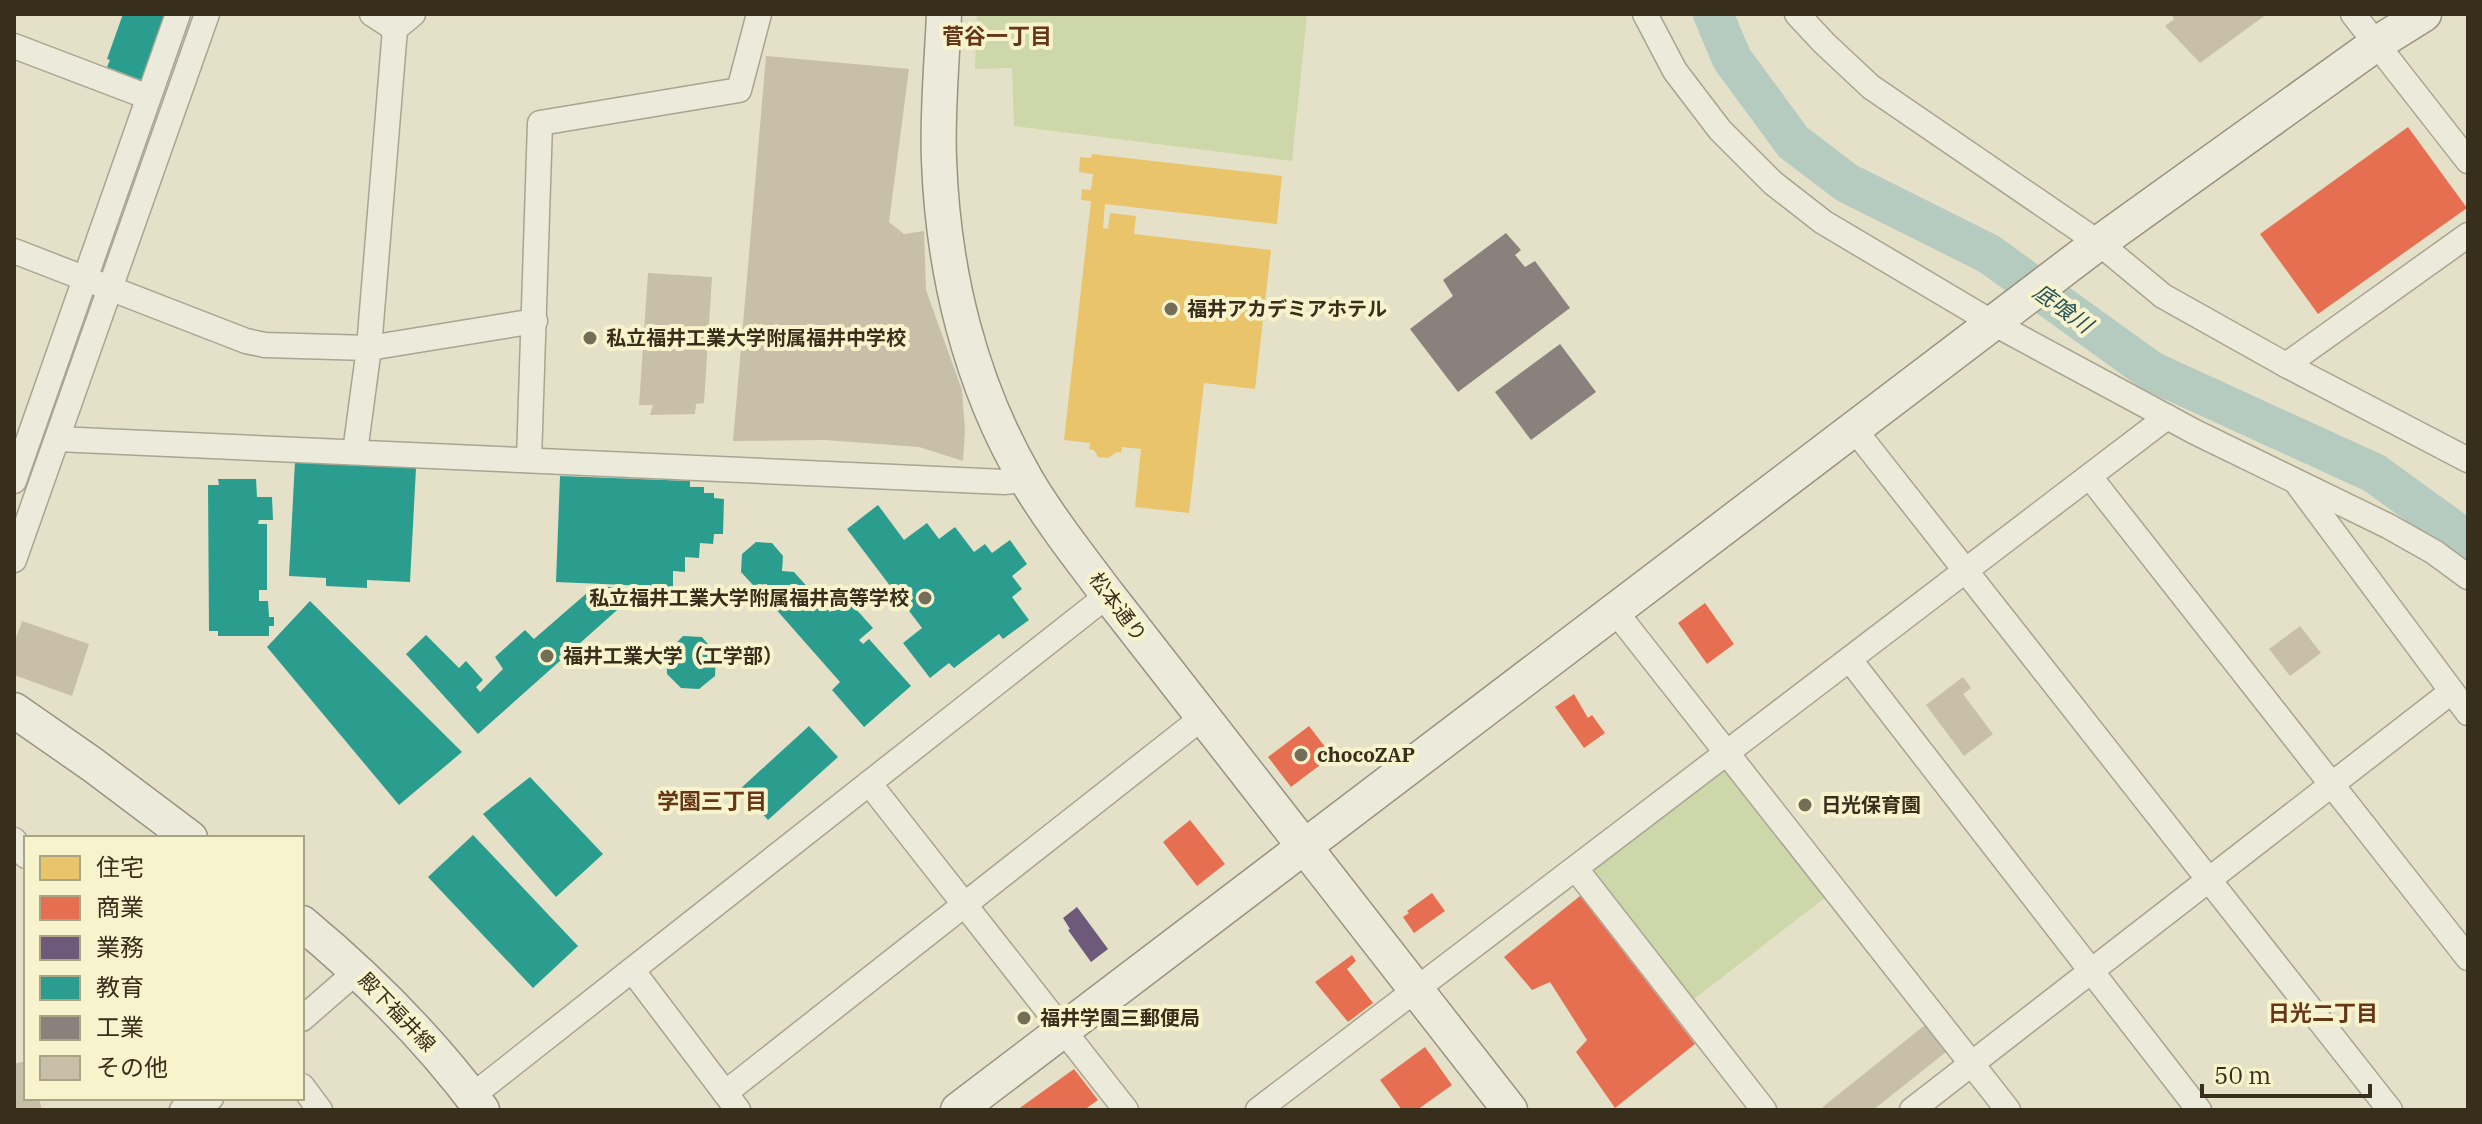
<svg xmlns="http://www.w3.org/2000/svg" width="2482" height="1124" font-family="'IBM Plex Serif','Noto Sans JP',serif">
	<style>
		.green { fill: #ced7a9 }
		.homes { fill: #e9c46a }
		.shops { fill: #e76f51 }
		.offices { fill: #6d597a }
		.schools { fill: #2a9d8f }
		.industry { fill: #8a817c }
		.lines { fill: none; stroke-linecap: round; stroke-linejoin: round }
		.river { stroke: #b5cbc0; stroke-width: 40 }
		.building { fill: #c8bfa9 }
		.street-casing { stroke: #a9a492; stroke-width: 27 }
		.secondary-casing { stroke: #989382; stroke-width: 37 }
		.street { stroke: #eceadb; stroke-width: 24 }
		.secondary { stroke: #eceadb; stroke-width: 34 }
		.poi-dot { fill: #746d58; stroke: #f7f3cc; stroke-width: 3 }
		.labels { text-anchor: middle; stroke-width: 8; stroke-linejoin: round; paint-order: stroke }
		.poi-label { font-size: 20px; font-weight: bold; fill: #372e1b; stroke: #f7f3cc; text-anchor: start }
		.street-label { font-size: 20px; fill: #372e1b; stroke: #f7f3cc }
		.neighbourhood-label { font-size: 22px; font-weight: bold; fill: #663618; stroke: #f7f3cc }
		.water-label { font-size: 22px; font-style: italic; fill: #295258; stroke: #f7f3cc }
	</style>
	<rect width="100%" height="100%" fill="#e4e1c8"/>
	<!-- green -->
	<g class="green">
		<path d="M977,14H1307L1292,161L1014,126L1012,68L975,69Z"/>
		<path d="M1727,753L1835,890L1694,999L1576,869Z"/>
	</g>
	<!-- homes -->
	<path class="homes" d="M1092,154L1282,176L1277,224L1105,204L1103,228L1108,229L1110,213L1136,216L1134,234L1271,250L1255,389L1204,383L1189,513L1135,507L1141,449L1122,447L1121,453L1117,452L1108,458L1098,457L1094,450L1089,449L1090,443L1064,440L1091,201L1081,200L1082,189L1091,190L1093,174L1079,172L1080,157L1091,158Z"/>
	<!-- shops -->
	<g class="shops">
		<path d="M2408,127L2467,208L2318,314L2260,234Z"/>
		<path d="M1705,603L1734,644L1707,664L1678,623Z"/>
		<path d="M1574,694L1588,718L1592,715L1605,733L1584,748L1555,707Z"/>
		<path d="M1309,726L1332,756L1291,787L1268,757Z"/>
		<path d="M1190,820L1225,864L1197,886L1163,842Z"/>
		<path d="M1432,893L1445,911L1414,933L1403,917L1409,913L1407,911Z"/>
		<path d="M1580,896L1695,1044L1615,1108L1576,1052L1587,1040L1550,982L1532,990L1504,957Z"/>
		<path d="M1352,955L1356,961L1347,969L1373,1003L1348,1022L1315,982Z"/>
		<path d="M1425,1047L1452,1085L1417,1110H1402L1380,1080Z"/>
		<path d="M1074,1069L1098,1100L1084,1110H1017Z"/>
	</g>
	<!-- offices -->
	<path class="offices" d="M1077,907L1108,949L1091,962L1068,930L1070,929L1063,918Z"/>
	<!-- schools -->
	<g class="schools">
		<path d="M123,14H169L148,74L144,73L141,80L107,67L110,60L107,59Z"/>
		<path d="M295,461L416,468L410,582L367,580V588L326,586V578L289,576Z"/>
		<path d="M560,476L690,481V487H704V493H714V498L724,499L723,534H714L713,544L700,543L699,558L685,557V572L673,571V587L556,582Z"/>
		<path d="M218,479H256L257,497H272L273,520H259L258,524H267V590H259V601H268L269,617H274V626H269V636H218V631H209L208,485H219Z"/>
		<path d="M878,505L904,540L927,523L939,539L955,527L974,552L985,544L992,553L1010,540L1027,564L1012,576L1022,589L1012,597L1029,620L1003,639L999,634L954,668L949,663L930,678L903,643L922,628L847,529Z"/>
		<path d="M756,542L772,543L783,556L782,571L794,572L830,612L846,598L873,628L859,640L863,644L869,639L911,686L864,727L832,690L840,682L766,598L767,584L753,585L741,572L742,554Z"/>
		<path d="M595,586L611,587L625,603L478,734L406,654L426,635L459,668L466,661L483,680L476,687L480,692L503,669L495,657L525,630L534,639Z"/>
		<path d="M310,601L462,752L399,805L267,647Z"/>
		<path d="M683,636L702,637L716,654L715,676L699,689L681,688L667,674L666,653Z"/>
		<path d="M809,726L838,757L768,820L740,789Z"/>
		<path d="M530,777L603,854L556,897L483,814Z"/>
		<path d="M473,835L578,946L533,988L428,877Z"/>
	</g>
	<!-- industry -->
	<g class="industry">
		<path d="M1506,233L1521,250L1515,255L1525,267L1535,261L1570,308L1458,392L1410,329L1453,296L1443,280Z"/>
		<path d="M1560,344L1596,392L1531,440L1495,392Z"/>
	</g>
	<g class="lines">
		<!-- river -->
		<path class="river" d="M1713,14L1732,59L1793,142L1847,183L1989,254L2151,371L2374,473L2468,541"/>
	</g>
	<!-- building -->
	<g class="building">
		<path d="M2171,14H2267L2200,63L2165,26L2174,19Z"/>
		<path d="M766,56L909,69L889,222L904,234L924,231L926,290L962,390L965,430L963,461L919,447L825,440L733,441Z"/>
		<path d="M648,273L712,277L704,403L696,404L695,414L650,415L653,405H639Z"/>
		<path d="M22,621L89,644L72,696L14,675V643Z"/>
		<path d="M2300,626L2321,653L2290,676L2269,649Z"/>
		<path d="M1963,677L1971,688L1963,694L1993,734L1964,756L1926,705Z"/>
		<path d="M1925,1025L1946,1052L1873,1110H1819Z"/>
		<path d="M26,1061V1098H39L42,1110H14V1064Z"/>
	</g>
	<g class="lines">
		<defs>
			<g id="street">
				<path d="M372,14L395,29"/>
				<path d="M1645,14L1675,71L1720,130L1773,183L1823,222L1993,323L2195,432L2388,526L2434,552L2468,577"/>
				<path d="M1797,14L1824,43L1871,87L2099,243L2163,296L2286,365L2468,460"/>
				<path d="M2353,14L2468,161"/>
				<path d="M14,46L148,97"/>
				<path d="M14,251L246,341L265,345L369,348L535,321"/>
				<path d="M2286,365L2468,235"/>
				<path d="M1854,429L2390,1110"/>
				<path d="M57,439L1004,482L1027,480"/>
				<path d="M355,452L369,348L395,29L413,14"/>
				<path d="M529,460L540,123L739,90L759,14"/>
				<path d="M2090,477L2468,958"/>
				<path d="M14,481L178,14"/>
				<path d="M2299,486L2468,713"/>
				<path d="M14,560L207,14"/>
				<path d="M1615,611L2008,1110"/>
				<path d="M1850,660L2199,1110"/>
				<path d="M869,783L1126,1110"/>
				<path d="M14,840L26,856"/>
				<path d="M1576,869L1764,1110"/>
				<path d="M632,970L738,1110"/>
				<path d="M302,1019L357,971"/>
				<path d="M302,1086L320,1110"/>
				<path d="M725,1093L1203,717"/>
				<path d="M472,1096L1108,595"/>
				<path d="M182,1110L206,1102L211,1098"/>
				<path d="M1258,1110L2167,417"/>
				<path d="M1912,1110L2451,692"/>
			</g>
			<g id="secondary">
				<path d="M944,14C942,62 937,112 939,160C943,272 970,384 1027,481C1051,521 1080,558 1108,595L1510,1110"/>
				<path d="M14,710L93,765L190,838"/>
				<path d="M302,923C368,978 431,1041 482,1110"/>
				<path d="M958,1110L2089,250L2376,44L2424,14"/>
			</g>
		</defs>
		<!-- street casing -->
		<use href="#street" class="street-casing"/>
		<!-- secondary casing -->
		<use href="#secondary" class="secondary-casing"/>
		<!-- street -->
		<use href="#street" class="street"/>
		<!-- secondary -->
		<use href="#secondary" class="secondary"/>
	</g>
	<!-- markers -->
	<g class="poi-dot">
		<circle cx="1171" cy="309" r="8"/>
		<circle cx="590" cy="338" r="8"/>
		<circle cx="925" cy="598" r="8"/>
		<circle cx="547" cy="656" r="8"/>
		<circle cx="1301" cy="755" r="8"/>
		<circle cx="1805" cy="805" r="8"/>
		<circle cx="1024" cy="1018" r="8"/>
	</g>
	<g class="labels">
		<!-- poi labels -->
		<g class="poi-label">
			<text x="1187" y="316">福井アカデミアホテル</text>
			<text x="606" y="345">私立福井工業大学附属福井中学校</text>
			<text x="909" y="605" text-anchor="end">私立福井工業大学附属福井高等学校</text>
			<text x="563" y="663">福井工業大学（工学部）</text>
			<text x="1317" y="762">chocoZAP</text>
			<text x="1821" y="812">日光保育園</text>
			<text x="1040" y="1025">福井学園三郵便局</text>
		</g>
		<!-- street labels -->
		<g class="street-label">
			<text transform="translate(1118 607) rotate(53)" y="7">松本通り</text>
			<text transform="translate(397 1012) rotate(46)" y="7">殿下福井線</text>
		</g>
		<!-- neighbourhood labels -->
		<g class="neighbourhood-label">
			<text x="997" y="44">菅谷一丁目</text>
			<text x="712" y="809">学園三丁目</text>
			<text x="2323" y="1021">日光二丁目</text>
		</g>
		<!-- water labels -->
		<g class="water-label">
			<text transform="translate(2063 308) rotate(36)" y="8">底喰川</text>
		</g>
	</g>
	<!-- border -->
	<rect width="2482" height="1124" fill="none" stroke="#372e1b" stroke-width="32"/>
	<!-- legend -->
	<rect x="24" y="836" width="280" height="264" fill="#f7f3cc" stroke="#aaa485" stroke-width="2"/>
	<rect x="40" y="856" width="40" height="24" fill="#e9c46a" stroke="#aaa485" stroke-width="2"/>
	<text x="96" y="876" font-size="24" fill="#372e1b">住宅</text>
	<rect x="40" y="896" width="40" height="24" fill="#e76f51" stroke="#aaa485" stroke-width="2"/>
	<text x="96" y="916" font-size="24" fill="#372e1b">商業</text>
	<rect x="40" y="936" width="40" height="24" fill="#6d597a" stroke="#aaa485" stroke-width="2"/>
	<text x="96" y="956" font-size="24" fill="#372e1b">業務</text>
	<rect x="40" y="976" width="40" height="24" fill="#2a9d8f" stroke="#aaa485" stroke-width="2"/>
	<text x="96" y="996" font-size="24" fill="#372e1b">教育</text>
	<rect x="40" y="1016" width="40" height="24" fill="#8a817c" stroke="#aaa485" stroke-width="2"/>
	<text x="96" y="1036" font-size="24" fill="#372e1b">工業</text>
	<rect x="40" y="1056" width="40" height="24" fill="#c8bfa9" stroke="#aaa485" stroke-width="2"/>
	<text x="96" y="1076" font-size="24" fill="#372e1b">その他</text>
	<!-- scale -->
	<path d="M2202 1084v12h168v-12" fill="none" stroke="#372e1b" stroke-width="4"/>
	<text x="2214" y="1084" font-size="24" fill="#372e1b" stroke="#f7f3cc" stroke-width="6" paint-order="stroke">50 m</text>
</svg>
